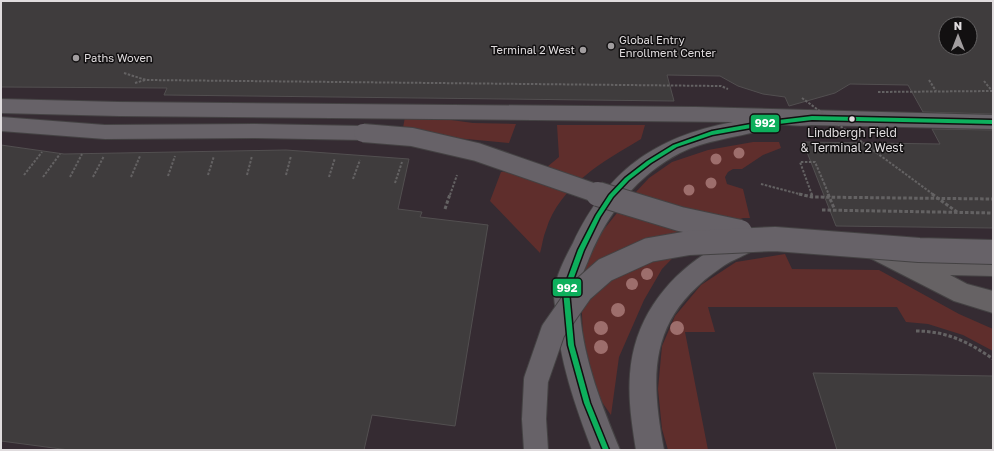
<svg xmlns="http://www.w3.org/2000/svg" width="994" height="451" font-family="'Golos Text',sans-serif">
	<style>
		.built { fill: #352b32; fill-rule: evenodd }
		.green { fill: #5f2e2c }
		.building { fill: #3f3c3d; stroke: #524f50; fill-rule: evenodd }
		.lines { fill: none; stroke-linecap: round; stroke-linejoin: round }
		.minor-casing { stroke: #444243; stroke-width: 2 }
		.major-casing { stroke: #444243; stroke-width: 2 }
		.path-far1 { stroke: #646263; stroke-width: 2; stroke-dasharray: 2.5 1.5; stroke-linecap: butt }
		.path { stroke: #646263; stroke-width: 3; stroke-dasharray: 3.5 2; stroke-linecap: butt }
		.minor { fill: #666264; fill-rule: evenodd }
		.major { fill: #676268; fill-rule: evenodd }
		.major-bridge-far1-casing { stroke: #444243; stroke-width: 20; stroke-linecap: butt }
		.major-bridge-casing { stroke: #444243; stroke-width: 26; stroke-linecap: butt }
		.path-bridge-far1 { stroke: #646263; stroke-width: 2; stroke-dasharray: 2.5 1.5; stroke-linecap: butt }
		.path-bridge { stroke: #646263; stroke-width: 3; stroke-dasharray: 3.5 2; stroke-linecap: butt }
		.major-bridge-far1 { stroke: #676268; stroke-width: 18 }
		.major-bridge { stroke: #676268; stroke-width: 24 }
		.bus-1-casing { stroke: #121011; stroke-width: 3 }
		.bus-1 { fill: #0daf5c; fill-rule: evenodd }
		.tree { fill: #9d6e6c }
		.poi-dot { fill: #a19d9f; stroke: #121011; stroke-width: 1.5 }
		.bus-dot { fill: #e0dcde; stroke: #121011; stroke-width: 1.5 }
		.labels { text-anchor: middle; stroke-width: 3; stroke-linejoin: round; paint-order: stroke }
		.far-poi-label { font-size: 11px; fill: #e0dcde; stroke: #121011; text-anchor: start }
		.bus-label { font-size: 12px; fill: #e0dcde; stroke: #121011 }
		.line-badge { stroke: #121011; stroke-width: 1.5 }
		.badge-label { font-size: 11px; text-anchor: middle; font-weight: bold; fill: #fff }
	</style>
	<rect width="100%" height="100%" fill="#2b2729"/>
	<!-- built -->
	<path class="built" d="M1,1H993V450H1ZM946,24H970V48H946Z"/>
	<!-- green -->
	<g class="green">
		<path d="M405,117L444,119L473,123L516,124L509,143L402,133Z"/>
		<path d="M557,125H645L641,139C604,161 560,185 546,230C543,237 542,246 540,253L490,201L501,172L547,167L559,157Z"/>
		<path d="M753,142H779L781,148L763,155L742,169H733L728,172L725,177L727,184L743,189L750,218H743L694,236L662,269L644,300L619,357L611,415L597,395L583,336L580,273L597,238L621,208L649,178L672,162L708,150Z"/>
		<path d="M785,254L792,269L879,270L959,314L993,329V351L963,335L928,324L906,322L897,307H708L715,332H685L708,450H668L662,429L658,389L662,346L675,316L701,285L736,262Z"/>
	</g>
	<!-- building -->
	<g class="building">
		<path d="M1,1H993V114L923,112L908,85L850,84L835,93L789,106L785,97L763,94L738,86L720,76L667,75L674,101L164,95L167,88L1,87ZM946,24H970V48H946Z"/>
		<path d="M932,129L993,130V228L836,226L803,142L940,144Z"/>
		<path d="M1,145L64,154L286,150L409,159L398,209L422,212L420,217L488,225L455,426L372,415L364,450H69L1,441Z"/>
		<path d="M813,373L993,376V450H837Z"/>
	</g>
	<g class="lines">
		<defs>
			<path id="minor" d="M876,240L904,253L910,251L937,255L993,256V276L950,275L967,284L993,291V313L954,301L868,257L865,250L868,243Z"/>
			<g id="major">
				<path d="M1,99L119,102L696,107L993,115V129L812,125C796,127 781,124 764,123L765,125L762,130C735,138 706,140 680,153C636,176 606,215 588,261C583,272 578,284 578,296C578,302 580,308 580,314C584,361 602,406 620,450H592C575,405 559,360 556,312C555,306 554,300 554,294C555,277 565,258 573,243C607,171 654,137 733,122L119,116L1,113Z"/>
				<path d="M1,117L105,125L255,124L363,126L370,128L373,133L370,138L363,140L255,138L105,139L1,131Z"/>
				<path d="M751,231L759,234L762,241C756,253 734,258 722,267C650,316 649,370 664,450H636C632,425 628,400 630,374C635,304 687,254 751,231Z"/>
			</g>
		</defs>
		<!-- minor casing -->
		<use href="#minor" class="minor-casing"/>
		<!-- major casing -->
		<use href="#major" class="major-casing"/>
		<!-- path-far1 -->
		<g class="path-far1">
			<path d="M124,73L146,80L721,86L728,89"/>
			<path d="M929,80L936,91"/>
			<path d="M984,81L992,91"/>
			<path d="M135,83L145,80"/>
			<path d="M878,92L993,91"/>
			<path d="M24,175L42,152"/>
			<path d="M208,175L214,156"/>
			<path d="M247,175L252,156"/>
			<path d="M286,175L291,156"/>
			<path d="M168,176L175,156"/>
			<path d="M43,177L60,154"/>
			<path d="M70,177L82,154"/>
			<path d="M93,177L104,156"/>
			<path d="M131,177L140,156"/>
			<path d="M329,177L335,158"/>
			<path d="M353,179L360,160"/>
			<path d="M395,183L402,162"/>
			<path d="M761,184L803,195"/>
			<path d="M450,195L457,175"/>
			<path d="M812,195L800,162H815L824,183"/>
		</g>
		<!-- path -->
		<g class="path">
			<path d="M799,194L812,197L993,199"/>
			<path d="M811,194L812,196"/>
			<path d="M445,209L450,194"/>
			<path d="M822,210L993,213"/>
			<path d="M916,331C946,331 969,342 993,359"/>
		</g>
		<!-- minor -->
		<use href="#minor" class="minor"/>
		<!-- major -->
		<use href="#major" class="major"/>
		<defs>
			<path id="major-bridge-far1" d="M363,133L412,137L477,152L601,195"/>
			<g id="major-bridge">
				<path d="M598,194L680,219L740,232"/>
				<path d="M536,450L534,419L536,380L553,331L581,291L605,270L649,250L689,243L775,239L919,250L993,252"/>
			</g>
		</defs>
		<!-- major-bridge-far1 casing -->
		<use href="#major-bridge-far1" class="major-bridge-far1-casing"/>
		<!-- major-bridge casing -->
		<use href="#major-bridge" class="major-bridge-casing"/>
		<!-- path-bridge-far1 -->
		<g class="path-bridge-far1">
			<path d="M802,98L934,195"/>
			<path d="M824,183L829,195"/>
		</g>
		<!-- path-bridge -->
		<g class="path-bridge">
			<path d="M828,194L834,208"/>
			<path d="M932,194L957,212"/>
		</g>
		<!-- major-bridge-far1 -->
		<use href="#major-bridge-far1" class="major-bridge-far1"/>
		<!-- major-bridge -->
		<use href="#major-bridge" class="major-bridge"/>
		<defs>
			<path id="bus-1" d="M812,116L993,120V124L812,120L762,126L712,135L677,147L651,163L629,180L613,197L600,217L584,250L569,291L574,345L590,403L609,450H603L584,403L568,345L563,291L578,250L596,215L609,195L625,178L647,161L673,145L712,131L762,122Z"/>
		</defs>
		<!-- bus-1 casing -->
		<use href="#bus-1" class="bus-1-casing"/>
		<!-- bus-1 -->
		<use href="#bus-1" class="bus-1"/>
	</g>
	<!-- trees -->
	<g class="tree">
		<circle cx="739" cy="153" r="5.5"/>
		<circle cx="716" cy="159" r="5.5"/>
		<circle cx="711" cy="183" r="5.5"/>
		<circle cx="689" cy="190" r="5.5"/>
		<circle cx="647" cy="274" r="6"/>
		<circle cx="632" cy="284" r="6"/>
		<circle cx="618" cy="310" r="7"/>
		<circle cx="601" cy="328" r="7"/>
		<circle cx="677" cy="328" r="7"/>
		<circle cx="601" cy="347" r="7"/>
	</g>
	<!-- markers -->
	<g class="poi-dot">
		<circle cx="611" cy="46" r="4"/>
		<circle cx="583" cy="50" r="4"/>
		<circle cx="76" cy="58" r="4"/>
	</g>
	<circle class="bus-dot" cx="852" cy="119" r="3.5"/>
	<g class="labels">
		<!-- far-poi labels -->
		<g class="far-poi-label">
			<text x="619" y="44">Global Entry<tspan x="619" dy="13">Enrollment Center</tspan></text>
			<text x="575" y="54" text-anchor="end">Terminal 2 West</text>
			<text x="84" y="62">Paths Woven</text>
		</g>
		<!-- bus labels -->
		<g class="bus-label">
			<text x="852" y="137">Lindbergh Field<tspan x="852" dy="15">&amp; Terminal 2 West</tspan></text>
		</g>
	</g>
	<g class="line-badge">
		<rect x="750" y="114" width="30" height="19" rx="4" fill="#0daf5c"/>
		<rect x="552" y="278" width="30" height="19" rx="4" fill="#0daf5c"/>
	</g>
	<g class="badge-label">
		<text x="765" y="127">992</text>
		<text x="567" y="292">992</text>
	</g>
	<!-- border -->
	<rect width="994" height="451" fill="none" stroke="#e0dcde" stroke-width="4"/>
	<!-- north arrow -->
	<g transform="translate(958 36)"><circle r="19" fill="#121011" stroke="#646263"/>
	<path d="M0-3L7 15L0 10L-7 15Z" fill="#a19d9f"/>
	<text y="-6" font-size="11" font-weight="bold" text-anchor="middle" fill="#e0dcde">N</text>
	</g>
</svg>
